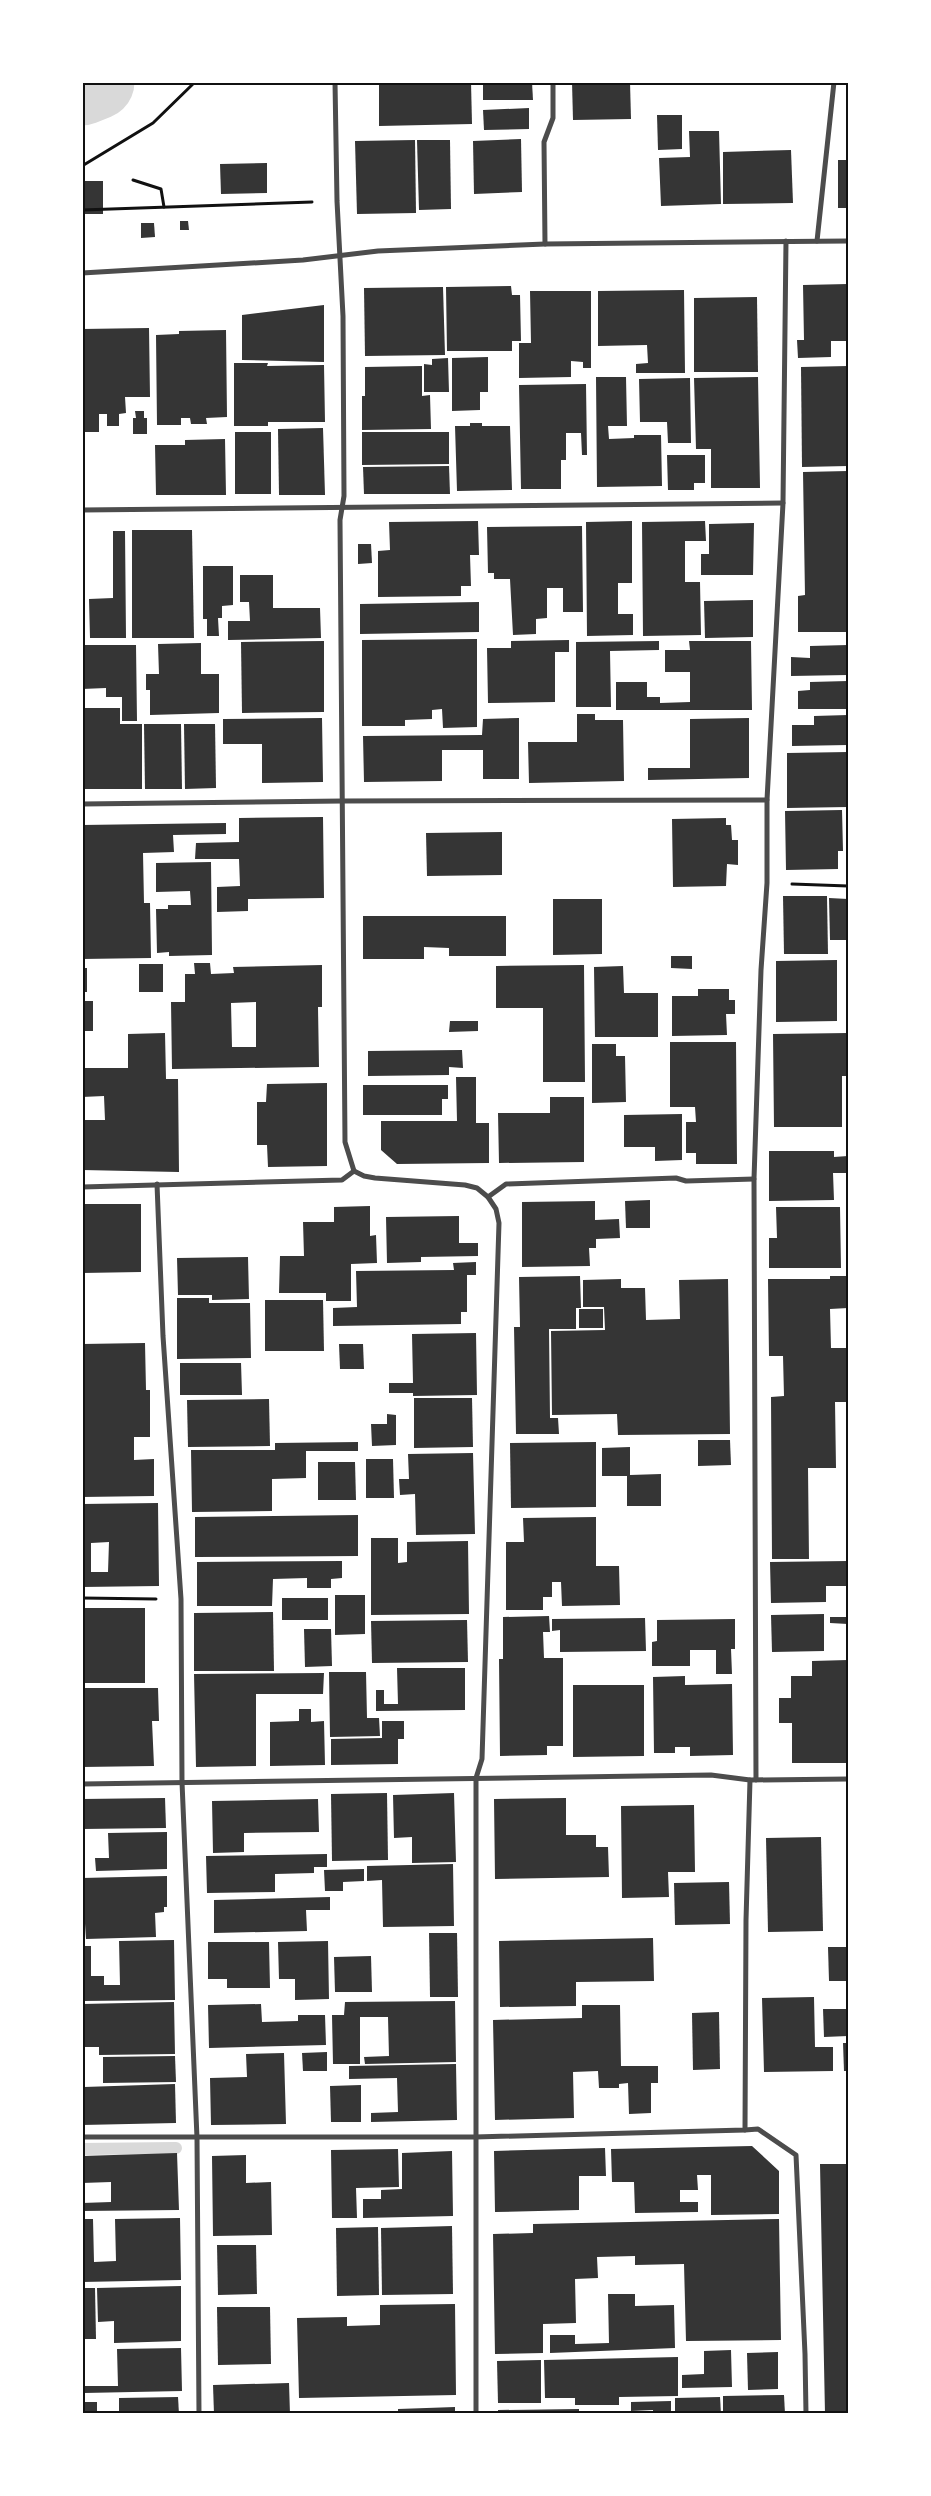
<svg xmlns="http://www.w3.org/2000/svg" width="931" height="2496" font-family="'Alegreya Sans',sans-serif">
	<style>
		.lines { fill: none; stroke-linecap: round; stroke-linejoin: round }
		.stream { stroke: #d9d9d9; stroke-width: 12 }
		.river { stroke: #d9d9d9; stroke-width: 75 }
		.building { fill: #353535; fill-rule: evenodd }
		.path { stroke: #111; stroke-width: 3 }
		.minor { stroke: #4c4c4c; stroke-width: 5 }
		.neatline { fill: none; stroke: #111; stroke-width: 2 }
	</style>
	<rect width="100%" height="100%" fill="#fff"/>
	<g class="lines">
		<!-- stream -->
		<path class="stream" d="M82,2149L176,2148"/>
		<!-- river -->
		<path class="river" d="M82,88L97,82"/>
	</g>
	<!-- building -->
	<g class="building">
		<path d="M379,82H471L472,124L379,126Z"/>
		<path d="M483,82H532L533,100H483Z"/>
		<path d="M572,82H630L631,119L573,120Z"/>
		<path d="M529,108V129L484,130L483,110Z"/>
		<path d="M657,115H682V149L658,150Z"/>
		<path d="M689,131H719L721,204L661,206L659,158L690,157Z"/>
		<path d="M521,139L522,192L474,194L473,141Z"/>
		<path d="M415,140L416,213L357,214L355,141Z"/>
		<path d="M417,140H450L451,209L419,210Z"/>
		<path d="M791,150L793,203L723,204V152Z"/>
		<rect x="838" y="160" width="10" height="48"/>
		<path d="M267,163V193L221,194L220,164Z"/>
		<rect x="82" y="181" width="21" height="33"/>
		<path d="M180,221H188L189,230H180Z"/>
		<path d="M141,223H154L155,237L141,238Z"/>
		<path d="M848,284V358H846V341H831V357L798,358L797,340H804L803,285Z"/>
		<path d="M511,286L512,295H520L521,341H512V351H447L446,287Z"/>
		<path d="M443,287L445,355L365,356L364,288Z"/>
		<path d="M684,290L685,373H636V364L648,363L647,345L598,346V291Z"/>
		<path d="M530,291H591V368H583V362L571,361V377L519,378V343H531Z"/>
		<path d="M757,297L758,372H694V298Z"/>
		<path d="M324,305V362L242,360V315Z"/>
		<path d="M149,328L150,397H125L126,413L119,414V426H107V414H99V432H82V329Z"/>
		<path d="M226,330L227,417L206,418L207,424H191L190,418H181V425H157L156,335L179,334V331Z"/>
		<path d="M488,357V392H480V410L452,411V358Z"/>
		<path d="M448,358L449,392H424V364L432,365V359Z"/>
		<path d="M234,363H268L267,366L324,365L325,422H268V426H234Z"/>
		<path d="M422,366V396L430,395L431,429L362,430V396H365V367Z"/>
		<path d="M848,366V466L802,467L801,367Z"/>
		<path d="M596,377H626L627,426H608L609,439L634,438V435H661L662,486L597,487Z"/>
		<path d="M758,377L760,488H711V449H696L694,378Z"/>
		<path d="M690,378L691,443H668L667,422H640L639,379Z"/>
		<path d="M586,384L587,455H582L581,433H566V460H561V489H521L519,385Z"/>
		<path d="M135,411H144V418H147V434H133V418H136Z"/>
		<path d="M470,423H482V426H510L512,490L457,491L455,426H470Z"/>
		<path d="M323,428L325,495H279L278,429Z"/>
		<rect x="235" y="432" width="36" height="62"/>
		<path d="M362,432H449V464L362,465Z"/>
		<path d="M225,439L226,495H156L155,445H185V440Z"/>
		<path d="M667,455H705V483H694V490H668Z"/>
		<path d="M449,466L450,494H364L363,467Z"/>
		<path d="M848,471V632H798V596L805,595L803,472Z"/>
		<path d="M478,521L479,555H470L471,586H461V596L378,597V551L390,550L389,522Z"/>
		<path d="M632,521V583H618V614H633V635L587,636L586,522Z"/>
		<path d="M705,521L706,541H685V582H700L701,635L643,636L642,522Z"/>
		<path d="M754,523L753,575H701V554H709V524Z"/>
		<path d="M582,526L583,612H563V588H547V618L536,619V634L513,635L510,579H494V573H488L487,527Z"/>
		<path d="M132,530H192L194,638H132Z"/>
		<path d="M113,531H125L126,638H90L89,599L113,598Z"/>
		<path d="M358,544H371L372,563L358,564Z"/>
		<path d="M203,566H233V605L222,606V618H218L219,636H207V619H203Z"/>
		<path d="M240,575H273V608H320L321,638L228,640V621H250L249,602H240Z"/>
		<path d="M753,600V637L705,638L704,601Z"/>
		<path d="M479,602V632L360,634V604Z"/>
		<path d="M477,639V727L443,728L442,709L432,710V719L405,720V726H362V640Z"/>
		<path d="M569,640V652H555V702L488,703L487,648H511V641Z"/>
		<path d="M324,641V712L242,713L241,642Z"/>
		<path d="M659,641V650L610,651L611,707H576V642Z"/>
		<path d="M689,641H751L752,710H616V682H647V697H660V703L690,702V672H665V650H690Z"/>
		<path d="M201,643V674H219V713L150,715V690H146V674H159L158,644Z"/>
		<path d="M82,645H136L137,721H122V697H106V688L82,689Z"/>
		<path d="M848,645V675L791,676V657L810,658V646Z"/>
		<path d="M848,681V709H798V691L810,690V682Z"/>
		<path d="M82,708H120V724H142V789H82Z"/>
		<path d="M577,714H595V720H623L624,781L529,783L528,742H577Z"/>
		<path d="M848,715V745L792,746V725H814V716Z"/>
		<path d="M322,718L323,782L262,783V744H223V719Z"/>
		<path d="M519,718V779H483V750H442V781L364,782L363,736L482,735L483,719Z"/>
		<path d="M749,718V778L648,780V768H690V719Z"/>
		<path d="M144,724H181L182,789H145Z"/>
		<path d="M184,724H215L216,788L185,789Z"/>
		<path d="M848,752V807L787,808V753Z"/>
		<path d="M842,810L843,851H838V869L786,870L785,811Z"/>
		<path d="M323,817L324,898L248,899V911L217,912V887L240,886L239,859H195L196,843L239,842V818Z"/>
		<path d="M726,818V825H731L732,840H738V865L727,864L726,886L673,887L672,819Z"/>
		<path d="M226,823V834L173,835L174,852L143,853L144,903H150L151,958L82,959V825Z"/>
		<path d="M502,832V875L427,876L426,833Z"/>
		<path d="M211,862L212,955L169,956V952L157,953L156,909H168V905H191L190,891L156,892V863Z"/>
		<path d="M783,896H827L828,954H784Z"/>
		<path d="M829,898L848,899V940H830Z"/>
		<path d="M553,899H602V954L553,955Z"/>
		<path d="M363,916H506V956H449V948L424,947V959H363Z"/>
		<path d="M671,956H692V969L671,968Z"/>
		<path d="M837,960V1021L776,1022V961Z"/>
		<path d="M194,963H210L211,974L234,973L233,967L322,965V1007H318L319,1067L172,1069L171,1002H185V974H195ZM256,1002V1047H232L231,1003Z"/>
		<rect x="139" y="964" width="24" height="28"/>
		<path d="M584,965L585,1082H543V1008H496V966Z"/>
		<path d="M623,966L624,993H658V1037H595L594,967Z"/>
		<rect x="82" y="968" width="5" height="24"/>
		<path d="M698,989H729V1000H735V1014H726L727,1035L672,1036V996H698Z"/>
		<rect x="82" y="1001" width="11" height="30"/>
		<path d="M450,1021H478V1031L449,1032Z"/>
		<path d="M165,1033L166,1079H178L179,1172L82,1170V1120H105L104,1096L82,1097V1068H128V1034Z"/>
		<path d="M848,1033V1076H842V1127H774L773,1034Z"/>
		<path d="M670,1042H736L737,1164H696V1153H686V1122H696L695,1107H670Z"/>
		<path d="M592,1044H616V1056H625L626,1102L592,1103Z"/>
		<path d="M462,1050L463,1068L449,1067V1075L368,1076V1051Z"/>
		<path d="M456,1077H476V1123H489V1163L397,1164L381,1150V1121H457Z"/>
		<path d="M327,1083V1166L268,1167L267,1145H257V1102H266L267,1084Z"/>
		<path d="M363,1085H448V1099H442V1115H363Z"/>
		<path d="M550,1097H584V1162L499,1163L498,1113H550Z"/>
		<path d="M682,1114V1160L655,1161V1147H624V1115Z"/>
		<path d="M769,1151H834V1157L848,1156V1173H833L834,1200L769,1201Z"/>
		<path d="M650,1200V1228H626L625,1201Z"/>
		<path d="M595,1201V1220L619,1219L620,1238L596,1239V1248H589L590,1266L522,1267V1202Z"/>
		<path d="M82,1204H141V1272L82,1273Z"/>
		<path d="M370,1206V1236L376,1235L377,1263L351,1264V1301H326V1293H279L280,1256H304L303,1222H334V1207Z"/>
		<path d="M776,1207H840L841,1268H769V1238H777Z"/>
		<path d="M459,1216V1243H478V1256L421,1257V1262L387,1263L386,1217Z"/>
		<path d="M248,1257L249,1299L212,1300V1295H178L177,1258Z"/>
		<path d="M476,1262V1275H467V1312H461V1324L333,1326V1308L357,1307L356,1271L454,1270L453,1263Z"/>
		<path d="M580,1276L581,1308H576V1329H549L550,1418H558L559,1434H516L514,1327H520L519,1277Z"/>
		<path d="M830,1276H848V1308L830,1309L831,1348H848V1402H835L836,1468H808L809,1559H772L771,1397L784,1396L783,1356H769L768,1279H830Z"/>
		<path d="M621,1279V1288H645L646,1320L680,1319L679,1280L728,1279L730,1434L618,1435L617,1414L552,1415L551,1331L605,1330L604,1307H583V1280Z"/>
		<path d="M177,1298H209V1303H250L251,1358L177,1359Z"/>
		<path d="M265,1300H323L324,1351H265Z"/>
		<rect x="579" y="1309" width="24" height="19"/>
		<path d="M476,1333L477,1395L413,1396V1393H389V1383H413L412,1334Z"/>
		<path d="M145,1343L146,1390H150V1437H134V1460L154,1459V1496L82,1497V1344Z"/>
		<path d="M339,1344H363L364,1369H340Z"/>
		<path d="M180,1363H241L242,1395H180Z"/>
		<path d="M414,1398H472L473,1447L414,1448Z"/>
		<path d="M269,1399L270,1446L188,1447L187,1400Z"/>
		<path d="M387,1414L396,1415V1445L372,1446L371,1424H387Z"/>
		<path d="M698,1440H730L731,1465L698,1466Z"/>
		<path d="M358,1442V1451H306V1478L272,1479V1511L192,1512L191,1450H275V1443Z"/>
		<path d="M596,1442V1507L511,1508L510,1443Z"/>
		<path d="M630,1447V1475L661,1474V1506H627V1476H602V1448Z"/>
		<path d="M473,1453L475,1534L416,1535L415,1494L400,1495L399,1479H409L408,1454Z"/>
		<path d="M366,1459H393L394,1498H366Z"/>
		<path d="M318,1462H355L356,1500H318Z"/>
		<path d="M158,1503L159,1586L82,1587V1504ZM109,1542L108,1572H91V1543Z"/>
		<path d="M358,1515V1556L195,1557V1517Z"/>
		<path d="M596,1517V1566H619L620,1605L562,1606L561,1582H552V1597H543V1610H506V1542H524L523,1518Z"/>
		<path d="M371,1538H398V1563L407,1562V1542L468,1541L469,1614L371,1615Z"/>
		<path d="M342,1561V1578L331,1579V1588H307V1578L273,1579L272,1606H197V1562Z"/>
		<path d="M848,1561V1586H826V1602L771,1603L770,1562Z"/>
		<path d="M335,1595H365V1634L335,1635Z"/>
		<rect x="282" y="1598" width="46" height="22"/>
		<rect x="82" y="1608" width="63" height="75"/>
		<path d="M273,1612L274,1671H194V1613Z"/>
		<path d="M824,1614V1651L772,1652L771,1615Z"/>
		<path d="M549,1616L550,1632H543L544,1658H563V1746H547V1755L500,1756L499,1659H503V1617Z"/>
		<path d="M830,1617H848V1624L830,1623Z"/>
		<path d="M645,1618L646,1651L560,1652V1630L552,1631V1619Z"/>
		<path d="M735,1619V1649H731L732,1674H716V1650H690V1666H652V1642L657,1641V1620Z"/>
		<path d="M467,1620L468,1662L372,1663L371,1621Z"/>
		<path d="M304,1629H331L332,1666L305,1667Z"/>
		<path d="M848,1660V1763H792V1723H779V1698H791V1676H812V1661Z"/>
		<path d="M397,1668H465V1710L376,1711V1690H384V1704H398Z"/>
		<path d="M329,1672H366L367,1718H379L380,1736L330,1737Z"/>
		<path d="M324,1673L323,1694H256V1766L196,1767L194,1674Z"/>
		<path d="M685,1676V1685L732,1684L733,1755L690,1756V1747H675V1753H654L653,1677Z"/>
		<path d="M573,1685H644V1756L573,1757Z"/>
		<path d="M82,1688H158L159,1721H152L154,1766L82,1767Z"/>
		<path d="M299,1709H311V1722L324,1721L325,1765L270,1766V1722L299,1721Z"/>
		<path d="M382,1721H404V1739H398V1764L331,1765V1739L382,1738Z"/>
		<path d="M387,1793L388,1860L332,1861L331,1794Z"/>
		<path d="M454,1793L456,1862L412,1863V1837L394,1838L393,1795Z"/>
		<path d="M165,1798L166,1828L82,1829V1799Z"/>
		<path d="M566,1798V1835H596V1847H608L609,1877L495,1879L494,1799Z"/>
		<path d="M318,1799L319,1832L244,1833V1852L213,1853L212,1801Z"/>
		<path d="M694,1805L695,1872H668L669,1897L622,1898L621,1806Z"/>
		<path d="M167,1832V1869L96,1871L95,1858H109L108,1833Z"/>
		<path d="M821,1837L823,1931L768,1932L766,1838Z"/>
		<path d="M82,1839H84L85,1868H82Z"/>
		<path d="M327,1854V1867H314V1873L275,1874V1892L207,1893L206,1856Z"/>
		<path d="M453,1864L454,1926L383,1927L382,1880L367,1881V1866Z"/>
		<path d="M364,1869V1881L343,1882V1891H325L324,1870Z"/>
		<path d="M167,1876V1907H164V1912L155,1913L156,1937L86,1939L82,1878Z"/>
		<path d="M729,1882L730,1924L675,1925L674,1883Z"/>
		<path d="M330,1897V1910H306L307,1931L214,1933V1900Z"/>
		<path d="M429,1933H457L458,1997H430Z"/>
		<path d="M653,1938L654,1981L576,1982V2006L500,2007L499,1941Z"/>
		<path d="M174,1940L175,2000L82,2001V1946H91V1976H104V1985H120L119,1941Z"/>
		<path d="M328,1941L329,1999L295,2000V1979H279L278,1942Z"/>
		<path d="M208,1942H269L270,1988H227V1979H208Z"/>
		<path d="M828,1947H848V1981H829Z"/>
		<path d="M371,1956L372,1992H335L334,1957Z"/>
		<path d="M814,1997L815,2047H833V2071L764,2072L762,1998Z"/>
		<path d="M455,2001L456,2062L365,2064L364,2057L389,2056L388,2017H360V2064H333L332,2015H344L345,2002Z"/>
		<path d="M174,2002L175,2054L99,2055V2047H82V2004Z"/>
		<path d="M261,2004L262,2022L298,2021V2015H325L326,2045L209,2048L208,2005Z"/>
		<path d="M582,2005H620L621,2066H658V2083H651V2113L629,2114L628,2083L619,2084V2088H599L598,2071L573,2072L574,2118L495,2120L493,2020L582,2018Z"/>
		<path d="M823,2009H848V2036L824,2037Z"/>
		<path d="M719,2012L720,2069L693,2070L692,2013Z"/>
		<path d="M843,2043H848V2071H844Z"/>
		<path d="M327,2052V2071H303L302,2053Z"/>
		<path d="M284,2053L286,2124L211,2125L210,2078L247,2077L246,2054Z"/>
		<path d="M175,2056L176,2082L103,2083V2057Z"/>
		<path d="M456,2064L457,2120L371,2122V2113L398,2112L397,2078L349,2079V2066Z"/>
		<path d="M175,2084L176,2123L82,2125L84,2087Z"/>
		<path d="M361,2085V2122H331L330,2086Z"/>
		<path d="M752,2146L779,2171V2214L711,2215V2175H697L698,2190H680V2202H698V2212L635,2213L634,2182H612L611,2149Z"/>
		<path d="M605,2148L606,2176H579V2210L495,2212L494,2151Z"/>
		<path d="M398,2149L399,2187L356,2188L357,2218H332L331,2150Z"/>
		<path d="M452,2151L453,2216L363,2218V2199H381V2190L402,2189V2153Z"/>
		<path d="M177,2153L179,2210L82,2211V2203L111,2202V2182L82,2183V2156Z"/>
		<path d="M246,2155V2183L271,2182L272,2235L213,2236L212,2156Z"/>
		<path d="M847,2157H848V2414H825L820,2164H847Z"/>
		<path d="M180,2218L181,2280L82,2282V2219H93L94,2262L116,2261L115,2219Z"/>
		<path d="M779,2219L781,2340L686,2341L684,2264L635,2265V2256L597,2257L598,2278L575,2279L576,2323L543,2324V2353L495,2354L493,2234L533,2233V2224Z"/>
		<path d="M452,2226L453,2294L382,2295L381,2228Z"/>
		<path d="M378,2227L379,2295L337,2296L336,2228Z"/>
		<path d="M217,2245H256L257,2294L218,2295Z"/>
		<path d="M181,2286V2341L114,2343V2321L98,2322L97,2288Z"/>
		<path d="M82,2288H95L96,2339H82Z"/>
		<path d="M608,2294H635V2306L674,2305L675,2348L550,2353V2335H575V2344L609,2343Z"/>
		<path d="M455,2304L456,2395L299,2398L297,2318L347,2317V2326L380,2325V2305Z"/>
		<path d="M217,2307H270L271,2364L218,2365Z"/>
		<path d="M181,2348L182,2391L84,2393V2386H118L117,2349Z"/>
		<path d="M731,2350L732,2387L682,2388V2375L704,2374V2351Z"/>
		<path d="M778,2352V2389L748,2390L747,2353Z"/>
		<path d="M678,2357V2396L619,2397V2405H575V2398H545L544,2360Z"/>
		<path d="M541,2360V2403H498L497,2361Z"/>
		<path d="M289,2383L290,2414H214L213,2385Z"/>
		<path d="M784,2395L785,2414H723V2396Z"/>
		<path d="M178,2397L179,2414H119V2398Z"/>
		<path d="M720,2397L721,2414H675V2398Z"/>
		<path d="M671,2401V2414H653V2410L631,2411V2402Z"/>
		<rect x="82" y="2402" width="15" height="12"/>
		<path d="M455,2407V2414H398V2409Z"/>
		<path d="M579,2409V2414H498V2410Z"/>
	</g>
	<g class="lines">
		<!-- path -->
		<g class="path">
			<path d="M82,166L153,123L195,82"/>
			<path d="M133,180L161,189L164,207"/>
			<path d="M82,210L312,202"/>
			<path d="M792,884L848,886"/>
			<path d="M82,1598L156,1599"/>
		</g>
		<!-- minor -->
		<g class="minor">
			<path d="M335,82L337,201L343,316L344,496L340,520L345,1142L354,1171"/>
			<path d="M817,241L834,82"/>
			<path d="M545,244L544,142L553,118V82"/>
			<path d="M82,273L303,260L378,251L545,244L848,241"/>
			<path d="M82,510L783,503"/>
			<path d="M82,804L343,801L767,800"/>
			<path d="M354,1171L364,1176L375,1178L465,1185L477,1188L488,1197L506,1184L676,1178L686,1181L754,1179"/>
			<path d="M157,1184L163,1336L181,1599L182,1782L197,2138L199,2414"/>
			<path d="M82,1187L342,1180L354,1171"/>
			<path d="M756,1780L754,1179L761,970L767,883V800L783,503L786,241"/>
			<path d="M82,1784L711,1775L750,1780L848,1779"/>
			<path d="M745,2130L758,2129L796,2155L805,2354L806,2414"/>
			<path d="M82,2137H475L745,2130L746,1920L750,1780"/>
			<path d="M476,2414V1778L482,1759L499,1223L496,1209L488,1197"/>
		</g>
	</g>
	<!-- border -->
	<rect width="931" height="2496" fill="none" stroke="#ffffff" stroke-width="168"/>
	<rect x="84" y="84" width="763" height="2328" class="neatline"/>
</svg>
